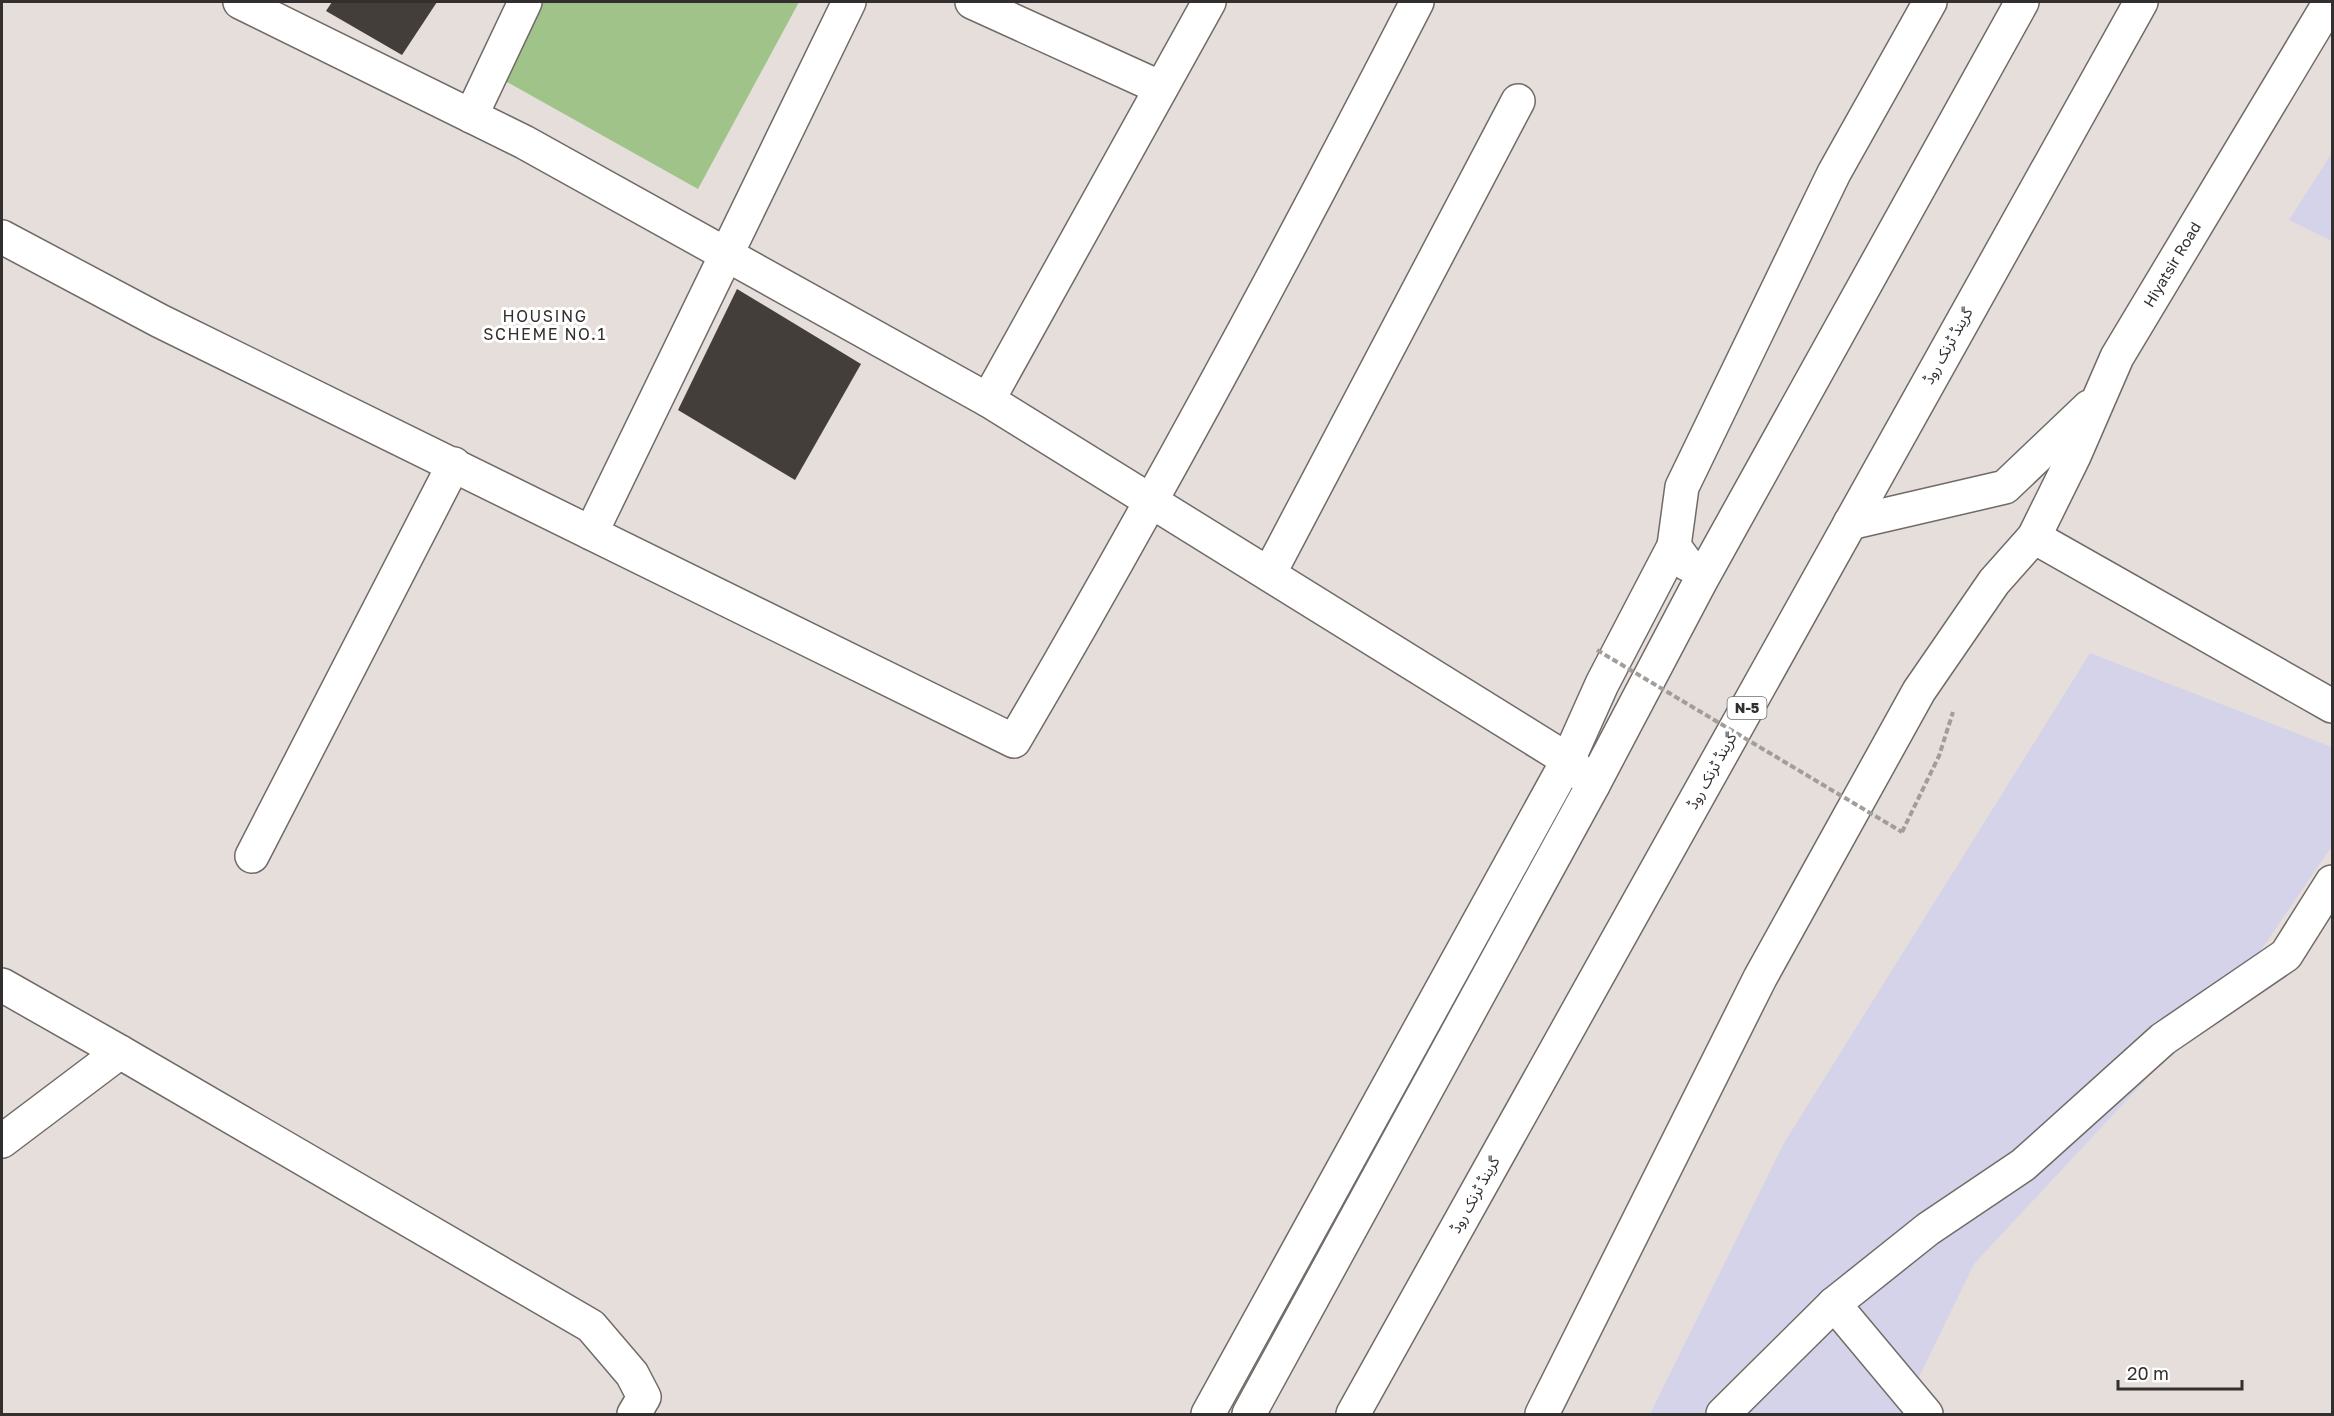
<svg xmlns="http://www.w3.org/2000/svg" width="2334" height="1416" font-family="'Golos Text','Noto Sans Arabic',sans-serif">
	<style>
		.commercial { fill: #d5d3e9 }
		.green { fill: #a0c389 }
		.building { fill: #443e3b }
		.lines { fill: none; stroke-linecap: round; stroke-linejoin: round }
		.minor-casing { stroke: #716b68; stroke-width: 36 }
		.major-casing { stroke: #716b68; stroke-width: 36 }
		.highway-casing { stroke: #716b68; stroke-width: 36 }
		.path { stroke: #a39d9a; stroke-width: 4; stroke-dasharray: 6 3; stroke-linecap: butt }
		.minor { stroke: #fff; stroke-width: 33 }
		.major { stroke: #fff; stroke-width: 33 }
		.highway { stroke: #fff; stroke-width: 33 }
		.path-bridge { stroke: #a39d9a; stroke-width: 4; stroke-dasharray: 6 3; stroke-linecap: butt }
		.labels { text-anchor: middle; stroke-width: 6; stroke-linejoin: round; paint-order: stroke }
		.shield { fill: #fff; stroke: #706d6d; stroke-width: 1.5 }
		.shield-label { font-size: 14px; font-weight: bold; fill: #322f2e }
		.street-label { font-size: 15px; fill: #322f2e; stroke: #fff }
		.neighbourhood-label { font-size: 16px; letter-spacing: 1.5px; fill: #322f2e; stroke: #fff }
	</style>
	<rect width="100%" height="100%" fill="#e5deda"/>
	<!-- commercial -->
	<g class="commercial">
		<path d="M2332,153V241L2289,220Z"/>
		<path d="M2090,653L2332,747V846L2246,972L1974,1264L1901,1414H1650L1784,1143Z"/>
	</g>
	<!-- green -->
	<path class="green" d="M533,2H799L698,189L491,73Z"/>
	<!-- building -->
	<g class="building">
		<path d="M332,2H437L402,55L326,11Z"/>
		<path d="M737,289L861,364L795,480L678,410Z"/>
	</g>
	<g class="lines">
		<defs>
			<g id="minor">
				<path d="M240,2L524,142L988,400L1568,760L1593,785"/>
				<path d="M972,2L1161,88"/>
				<path d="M471,116L525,2"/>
				<path d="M2,237L160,321L1014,741C1156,499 1289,251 1417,2"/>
				<path d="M988,400L1209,2"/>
				<path d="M1850,523L2005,487L2089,407"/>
				<path d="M591,533L849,2"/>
				<path id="s1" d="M2034,537L2074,456L2117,357L2330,2"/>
				<path d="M1687,564L1674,546L1682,487L1834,173L1930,2"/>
				<path d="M1269,574L1518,101"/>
				<path d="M252,856L454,464"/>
				<path d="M2,985L120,1052L591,1326L632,1374L644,1397L634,1414"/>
				<path d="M2,1141L120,1052"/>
				<path d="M1834,1304L1926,1414"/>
				<path d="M1208,1414L1568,760L1602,684L1674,546"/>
				<path d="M1723,1414L1834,1304L1928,1229L2023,1165L2163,1039L2286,955L2332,882"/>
			</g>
			<path id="major" d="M1542,1414L1760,978L1919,691L1994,582L2034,537L2332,706"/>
			<g id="highway">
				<path d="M1249,1414L1593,785L1700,582L2022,2"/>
				<path d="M1353,1414L2141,2"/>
			</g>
		</defs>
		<!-- minor casing -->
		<use href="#minor" class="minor-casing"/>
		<!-- major casing -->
		<use href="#major" class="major-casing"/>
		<!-- highway casing -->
		<use href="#highway" class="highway-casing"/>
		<!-- path -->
		<path class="path" d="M1902,832L1939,756L1953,712"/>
		<!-- minor -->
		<use href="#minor" class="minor"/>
		<!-- major -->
		<use href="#major" class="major"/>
		<!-- highway -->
		<use href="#highway" class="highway"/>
		<!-- path-bridge -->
		<path class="path-bridge" d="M1597,650L1902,832"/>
	</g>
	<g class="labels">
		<!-- shield labels -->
		<rect class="shield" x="1727.5" y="697" width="39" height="22" rx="4.5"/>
		<g class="shield-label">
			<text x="1747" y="713">N-5</text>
		</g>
		<!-- street labels -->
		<g class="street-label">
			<text dy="5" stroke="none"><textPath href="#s1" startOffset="306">Hiyatsir Road</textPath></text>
			<text transform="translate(1948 346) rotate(-61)" y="5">گرینڈ ٹرنک روڈ</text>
			<text transform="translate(1712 771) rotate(-61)" y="5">گرینڈ ٹرنک روڈ</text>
			<text transform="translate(1475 1195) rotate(-61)" y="5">گرینڈ ٹرنک روڈ</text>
		</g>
		<!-- neighbourhood labels -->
		<g class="neighbourhood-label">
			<text x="545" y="322">HOUSING<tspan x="545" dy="18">SCHEME NO.1</tspan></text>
		</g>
	</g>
	<!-- border -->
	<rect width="2334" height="1416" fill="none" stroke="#322f2e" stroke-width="6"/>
	<!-- scale -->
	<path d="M2118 1380v9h124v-9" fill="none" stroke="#322f2e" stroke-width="3"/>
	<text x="2127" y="1380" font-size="18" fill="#322f2e" stroke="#ffffff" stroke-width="4.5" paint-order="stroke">20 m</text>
</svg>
